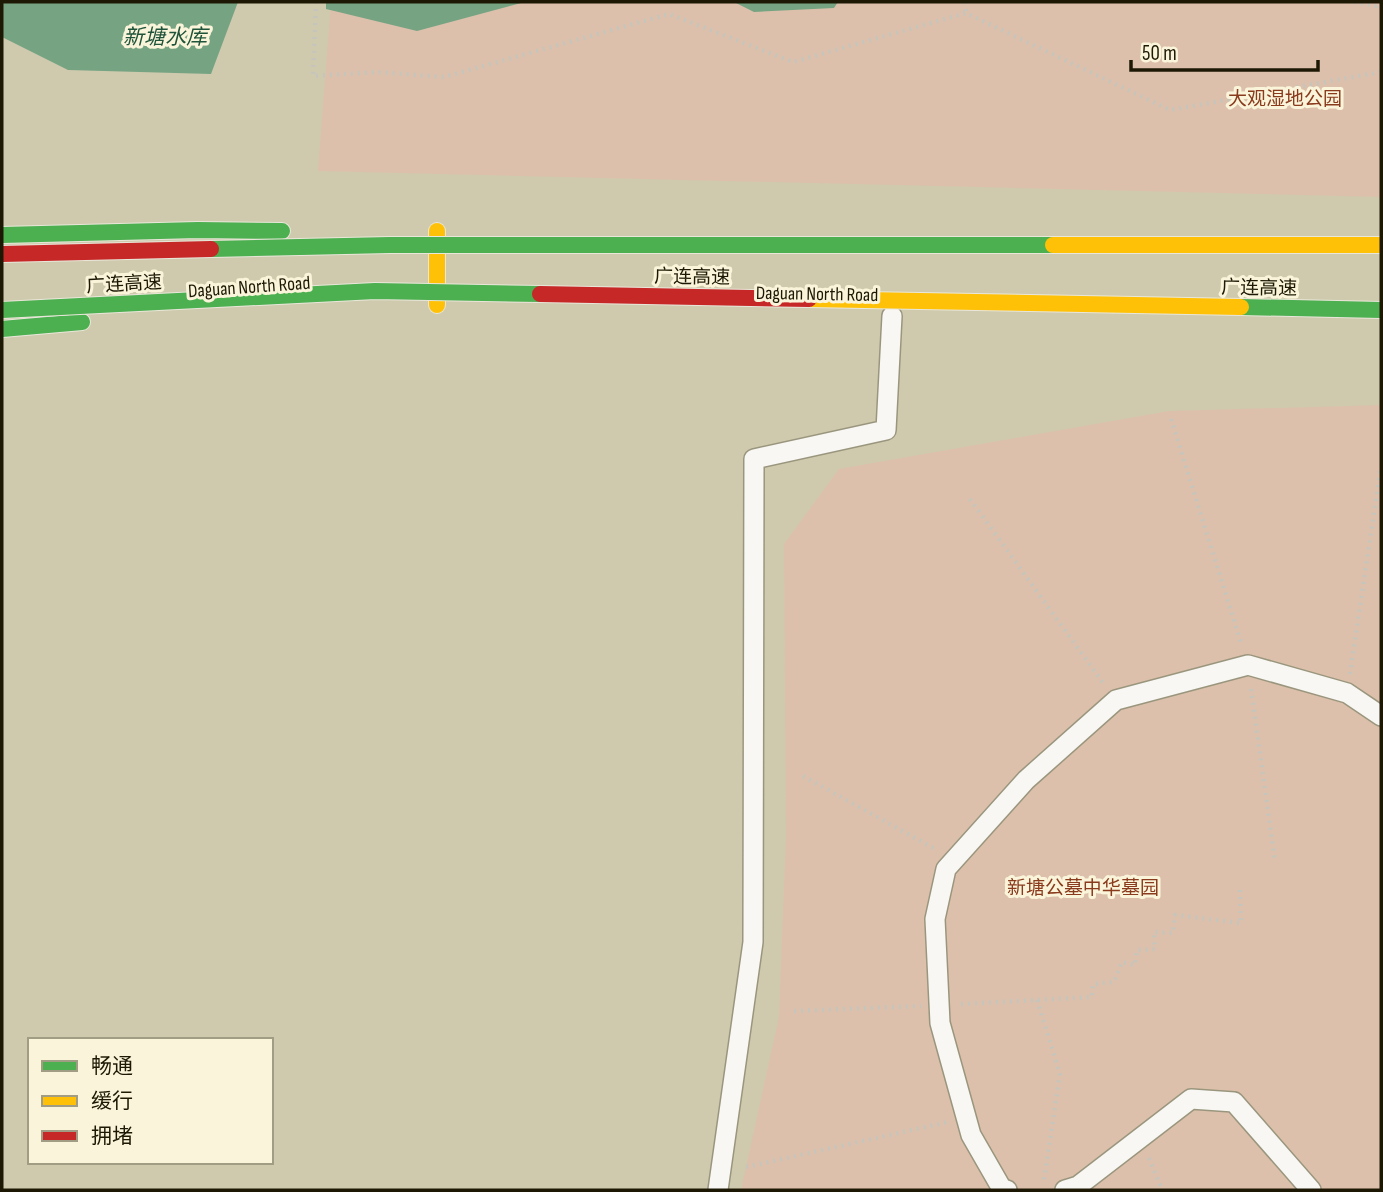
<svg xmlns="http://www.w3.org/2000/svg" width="1383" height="1192" font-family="'Sofia Sans Condensed','Noto Sans SC',sans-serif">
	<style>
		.green { fill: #dcc0ab }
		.water { fill: #76a483 }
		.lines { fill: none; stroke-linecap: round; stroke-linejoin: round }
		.street-casing { stroke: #9a967e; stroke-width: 22 }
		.fast-casing { stroke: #e9e7da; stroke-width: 18 }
		.slow-casing { stroke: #e9e7da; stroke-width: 18 }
		.path { stroke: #c6c5bc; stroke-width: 4.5; stroke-dasharray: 2 5; stroke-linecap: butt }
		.street { stroke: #f8f7f3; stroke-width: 19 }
		.fast { stroke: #4caf50; stroke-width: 16 }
		.slow { stroke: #ffc107; stroke-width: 16 }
		.fast-bridge-casing { stroke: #e9e7da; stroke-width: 18; stroke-linecap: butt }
		.slow-bridge-casing { stroke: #e9e7da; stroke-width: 18; stroke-linecap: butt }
		.jam-bridge-casing { stroke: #e9e7da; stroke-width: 18; stroke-linecap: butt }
		.fast-bridge { stroke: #4caf50; stroke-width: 16 }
		.slow-bridge { stroke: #ffc107; stroke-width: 16 }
		.jam-bridge { stroke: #c62828; stroke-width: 16 }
		.labels { text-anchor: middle; stroke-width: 6; stroke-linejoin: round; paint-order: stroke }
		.park-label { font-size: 19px; fill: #8a3a1d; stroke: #faf5da }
		.street-label { font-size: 19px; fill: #1c1804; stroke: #faf5da }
		.water-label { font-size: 21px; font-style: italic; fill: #1f533a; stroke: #faf5da }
	</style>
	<rect width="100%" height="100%" fill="#cfcaad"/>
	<!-- green -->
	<g class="green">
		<path d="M331,2H1381V197L318,171Z"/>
		<path d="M1381,405V1190H741L779,1017L786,835L784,544L839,469L1169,411Z"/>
	</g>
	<!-- water -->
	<g class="water">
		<path d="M2,2H238L211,74L68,70L2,37Z"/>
		<path d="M326,2H525L417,31L326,9Z"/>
		<path d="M734,2H838L834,8L754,12Z"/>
	</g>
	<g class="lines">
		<defs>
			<g id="street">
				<path d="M718,1190L753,942L754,459L886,430L892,316"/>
				<path d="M1007,1190L1002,1189L971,1135L940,1023L935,919L946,869L1026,780L1116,700L1248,665L1347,693L1381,716"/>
				<path d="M1065,1190L1078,1186L1191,1099L1234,1102L1311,1190"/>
			</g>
			<g id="fast">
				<path d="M2,235L198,230L282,231"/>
				<path d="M2,329L82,322"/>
			</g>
			<path id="slow" d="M437,231V305"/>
		</defs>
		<!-- street casing -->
		<use href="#street" class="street-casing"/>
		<!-- fast casing -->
		<use href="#fast" class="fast-casing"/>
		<!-- slow casing -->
		<use href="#slow" class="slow-casing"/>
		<!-- path -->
		<g class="path">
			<path d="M316,2L313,76L377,72L444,77L669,14L793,62L966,13L1170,110L1381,72"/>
			<path d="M965,2L966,13"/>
			<path d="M1354,2L1376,6L1378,2"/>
			<path d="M1171,419L1242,646"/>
			<path d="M970,499L1103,683"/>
			<path d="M1350,674L1381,466"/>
			<path d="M1251,689L1275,861"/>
			<path d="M803,776L935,849"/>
			<path d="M1037,1000L1060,1074L1044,1180"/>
			<path d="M961,1004L1092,997L1093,984L1114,982L1122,962L1135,965L1137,950L1155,949L1154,932L1173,933L1175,915L1241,923L1240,890"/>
			<path d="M794,1011L921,1006"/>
			<path d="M1149,1158L1162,1190"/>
			<path d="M746,1167L948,1122"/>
		</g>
		<!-- street -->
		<use href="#street" class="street"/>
		<!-- fast -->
		<use href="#fast" class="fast"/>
		<!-- slow -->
		<use href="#slow" class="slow"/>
		<defs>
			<g id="fast-bridge">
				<path d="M211,249L390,245H1053"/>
				<path d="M1241,307L1381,310"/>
				<path d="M2,310L375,291L540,294"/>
			</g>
			<g id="slow-bridge">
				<path d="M1053,245H1381"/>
				<path d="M809,299L1241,307"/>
			</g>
			<g id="jam-bridge">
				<path d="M2,254L211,249"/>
				<path d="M540,294L809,299"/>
			</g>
		</defs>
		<!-- fast-bridge casing -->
		<use href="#fast-bridge" class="fast-bridge-casing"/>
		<!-- slow-bridge casing -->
		<use href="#slow-bridge" class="slow-bridge-casing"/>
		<!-- jam-bridge casing -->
		<use href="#jam-bridge" class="jam-bridge-casing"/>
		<!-- fast-bridge -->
		<use href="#fast-bridge" class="fast-bridge"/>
		<!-- slow-bridge -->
		<use href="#slow-bridge" class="slow-bridge"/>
		<!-- jam-bridge -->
		<use href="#jam-bridge" class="jam-bridge"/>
	</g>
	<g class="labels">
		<!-- park labels -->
		<g class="park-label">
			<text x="1285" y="105">大观湿地公园</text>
			<text x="1083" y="894">新塘公墓中华墓园</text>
		</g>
		<!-- street labels -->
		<g class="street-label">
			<text transform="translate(692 276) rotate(1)" y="7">广连高速</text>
			<text transform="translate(124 283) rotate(-3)" y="7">广连高速</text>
			<text transform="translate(249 286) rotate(-4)" y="7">Daguan North Road</text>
			<text transform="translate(1259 287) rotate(1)" y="7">广连高速</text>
			<text transform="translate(817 293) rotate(1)" y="7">Daguan North Road</text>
		</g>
		<!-- water labels -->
		<g class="water-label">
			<text x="165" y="44">新塘水库</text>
		</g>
	</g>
	<!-- border -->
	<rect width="1383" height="1192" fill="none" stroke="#1c1804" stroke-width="7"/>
	<!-- legend -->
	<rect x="28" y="1038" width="245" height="126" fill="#faf5da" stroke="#a19d84" stroke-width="2"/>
	<rect x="42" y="1061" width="35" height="10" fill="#4caf50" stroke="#a19d84" stroke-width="2"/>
	<text x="91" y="1073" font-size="21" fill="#1c1804">畅通</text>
	<rect x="42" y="1096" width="35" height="10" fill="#ffc107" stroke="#a19d84" stroke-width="2"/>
	<text x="91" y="1108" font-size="21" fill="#1c1804">缓行</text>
	<rect x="42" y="1131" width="35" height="10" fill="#c62828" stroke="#a19d84" stroke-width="2"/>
	<text x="91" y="1143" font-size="21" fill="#1c1804">拥堵</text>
	<!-- scale -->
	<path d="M1131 60v10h187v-10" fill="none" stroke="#1c1804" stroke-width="3.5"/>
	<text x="1142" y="60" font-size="21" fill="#1c1804" stroke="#faf5da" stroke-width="5" paint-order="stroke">50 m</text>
</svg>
